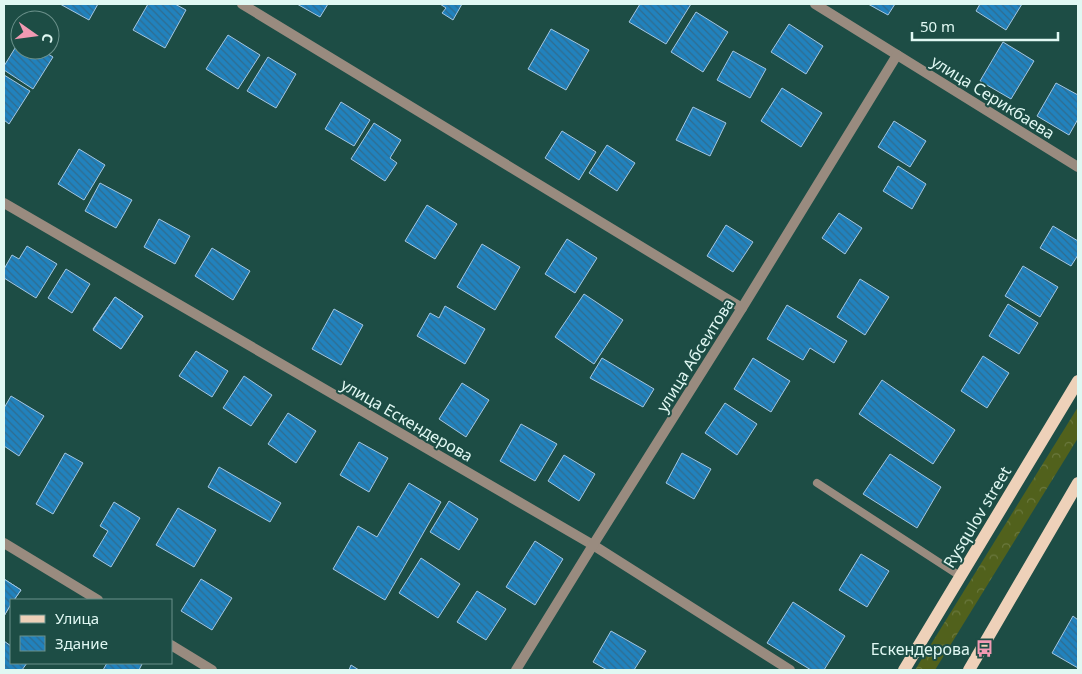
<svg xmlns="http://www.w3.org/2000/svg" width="1082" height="674" font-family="'Noto Sans',sans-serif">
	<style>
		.forest { fill: url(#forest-crowns) }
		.building { fill: url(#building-back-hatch); stroke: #a4c6e1 }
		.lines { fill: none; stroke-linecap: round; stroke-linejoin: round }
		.lane { stroke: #998b7f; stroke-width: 8 }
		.street { stroke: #998b7f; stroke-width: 10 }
		.primary { stroke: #eed1b9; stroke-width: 12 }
		.labels { text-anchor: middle; stroke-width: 4; stroke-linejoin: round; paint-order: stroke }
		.street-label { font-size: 16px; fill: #e0f8f3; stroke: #1d4d45 }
		.poi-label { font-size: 16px; fill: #e0f8f3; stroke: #1d4d45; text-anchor: end }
	</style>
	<defs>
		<pattern id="forest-crowns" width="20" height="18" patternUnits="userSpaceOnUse" patternTransform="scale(1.25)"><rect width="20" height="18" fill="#51611c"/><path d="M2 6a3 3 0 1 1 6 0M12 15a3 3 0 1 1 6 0" fill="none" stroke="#6a783d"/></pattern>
		<pattern id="building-back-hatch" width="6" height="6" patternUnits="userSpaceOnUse" patternTransform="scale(1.25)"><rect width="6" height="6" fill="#2182bd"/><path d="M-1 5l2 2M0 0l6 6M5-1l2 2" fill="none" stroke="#2f6c8f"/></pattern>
	</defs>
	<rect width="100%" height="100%" fill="#1d4d45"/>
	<!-- forest -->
	<path class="forest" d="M1078,407V438L935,670H915Z"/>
	<!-- building -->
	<g class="building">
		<path d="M60,4H98L89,20Z"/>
		<path d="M148,4H175L186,10L165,48L133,30Z"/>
		<path d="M297,4H328L320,17Z"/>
		<path d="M440,4H462L453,20L442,13L446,8Z"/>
		<path d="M640,4H691L666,44L629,22Z"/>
		<path d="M868,4H895L888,15Z"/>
		<path d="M980,4H1022L1006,30L976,11Z"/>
		<path d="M696,12L728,32L703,72L671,52Z"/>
		<path d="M789,24L823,46L806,74L771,52Z"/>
		<path d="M551,29L589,50L566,90L528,69Z"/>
		<path d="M228,35L260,55L238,89L206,69Z"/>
		<path d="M20,40V50H42L53,57L33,89L4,70V66Z"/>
		<path d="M1003,42L1034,61L1011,99L980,81Z"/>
		<path d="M733,51L766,69L750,98L717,80Z"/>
		<path d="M268,57L296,74L276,108L247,91Z"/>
		<path d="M4,75L30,91L9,124L4,120Z"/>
		<path d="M1056,83L1078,95V119L1069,135L1037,116Z"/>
		<path d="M782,88L822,113L801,147L761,121Z"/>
		<path d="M341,102L370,120L354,146L325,129Z"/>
		<path d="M693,107L726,123L710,156L676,140Z"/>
		<path d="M894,121L926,141L910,167L878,147Z"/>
		<path d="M374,123L401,140L390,158L397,163L385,181L351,159Z"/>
		<path d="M562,131L596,152L579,180L545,158Z"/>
		<path d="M607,145L635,163L617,191L589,173Z"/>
		<path d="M79,149L105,165L84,200L58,184Z"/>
		<path d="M898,166L926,184L912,209L883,191Z"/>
		<path d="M100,183L132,200L116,228L85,211Z"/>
		<path d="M427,205L457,224L435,259L405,241Z"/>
		<path d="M839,213L862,228L845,254L822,238Z"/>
		<path d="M159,219L190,236L175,264L144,247Z"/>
		<path d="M726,225L753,242L733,272L707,256Z"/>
		<path d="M1053,226L1078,241V255L1071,266L1040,248Z"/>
		<path d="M567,239L597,258L575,293L545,274Z"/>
		<path d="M482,244L520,267L495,310L457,287Z"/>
		<path d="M27,246L57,264L36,298L4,278V269L12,255L19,259Z"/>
		<path d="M212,248L250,271L233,300L195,276Z"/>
		<path d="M1023,266L1058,287L1040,317L1005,296Z"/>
		<path d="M66,269L90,284L72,313L48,298Z"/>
		<path d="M860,279L889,297L865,335L837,317Z"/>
		<path d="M584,294L623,320L594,364L555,337Z"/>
		<path d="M115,297L143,316L121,349L93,329Z"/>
		<path d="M115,297L143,316L121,349L93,330Z"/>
		<path d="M1008,304L1038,323L1019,354L989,336Z"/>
		<path d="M787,305L847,341L834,363L810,348L803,360L767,339Z"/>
		<path d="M445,306L485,329L465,364L417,336L430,313L439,318Z"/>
		<path d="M334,309L363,325L341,365L312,349Z"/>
		<path d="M196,351L228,371L212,397L179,376Z"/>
		<path d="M983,356L1009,373L987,408L961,391Z"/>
		<path d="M602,358L654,389L643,407L590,378Z"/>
		<path d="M753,358L790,381L771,412L734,389Z"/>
		<path d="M244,376L272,395L251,426L223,408Z"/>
		<path d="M882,380L955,430L933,464L859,414Z"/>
		<path d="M462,383L489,400L466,437L439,419Z"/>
		<path d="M11,396L44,416L19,456L4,446V408Z"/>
		<path d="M725,403L757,424L737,455L705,433Z"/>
		<path d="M288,413L316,431L296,463L268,444Z"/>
		<path d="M521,424L557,444L535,481L500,461Z"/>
		<path d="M359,442L388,458L369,492L340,475Z"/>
		<path d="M65,453L83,463L53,514L36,504Z"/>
		<path d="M682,453L711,469L694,499L666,483Z"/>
		<path d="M890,454L941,487L917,528L863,494Z"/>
		<path d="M564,455L595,474L579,501L548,481Z"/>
		<path d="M219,467L281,503L270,522L208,487Z"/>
		<path d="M409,483L441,502L385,600L333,569L358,526L377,537Z"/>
		<path d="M449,501L478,519L459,550L430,532Z"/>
		<path d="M114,502L140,518L111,567L93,556L108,531L100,526Z"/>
		<path d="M178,508L216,530L194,567L156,545Z"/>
		<path d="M535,541L563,559L535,605L506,587Z"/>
		<path d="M861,554L889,571L867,607L839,590Z"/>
		<path d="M421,558L460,584L438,618L399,593Z"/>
		<path d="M4,579L21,590L14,600H11V604L4,616Z"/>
		<path d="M4,579L21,590L14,600H11V604L4,616Z"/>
		<path d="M201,579L232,598L212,630L181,611Z"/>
		<path d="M477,591L506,609L486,640L457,622Z"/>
		<path d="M793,602L845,636L824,670H811L767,643Z"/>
		<path d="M1073,616L1078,620V668L1052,653Z"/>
		<path d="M611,631L646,651L634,670H607L593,662Z"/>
		<path d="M4,641L11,646V663H27L22,670H4Z"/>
		<path d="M107,663H140L142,664L139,670H103Z"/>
		<path d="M351,665L359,670H349Z"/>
	</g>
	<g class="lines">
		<!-- lane -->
		<path class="lane" d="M817,483L960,576"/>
		<!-- street -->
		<g class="street">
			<path d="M242,4L742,308"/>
			<path d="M815,4L1078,167"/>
			<path d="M4,203L593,545L790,670"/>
			<path d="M4,543L98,600"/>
			<path d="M171,645L212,670"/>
			<path d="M516,670L593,545L742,308L897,55"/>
		</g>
		<!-- primary -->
		<g class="primary">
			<path d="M904,670L1078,381"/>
			<path d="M969,670L1078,483"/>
		</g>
	</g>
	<!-- icons -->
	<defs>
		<symbol id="bus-bare" viewBox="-9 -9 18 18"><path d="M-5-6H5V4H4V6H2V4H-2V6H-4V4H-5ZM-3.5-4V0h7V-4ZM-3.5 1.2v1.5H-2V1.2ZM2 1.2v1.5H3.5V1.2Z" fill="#f19ab3" stroke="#1d4d45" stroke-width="2.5" paint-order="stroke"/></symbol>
	</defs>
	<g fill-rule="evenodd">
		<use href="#bus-bare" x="972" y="636" width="25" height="25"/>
	</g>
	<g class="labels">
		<!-- street labels -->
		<g class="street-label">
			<text transform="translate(993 97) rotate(32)" y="6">улица Серикбаева</text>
			<text transform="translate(695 355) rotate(-58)" y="6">улица Абсеитова</text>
			<text transform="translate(407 420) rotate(30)" y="6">улица Ескендерова</text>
			<text transform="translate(977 517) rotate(-59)" y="6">Rysqulov street</text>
		</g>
		<!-- poi labels -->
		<g class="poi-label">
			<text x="970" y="655">Ескендерова</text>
		</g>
	</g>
	<!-- border -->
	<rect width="1082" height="674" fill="none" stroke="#e0f8f3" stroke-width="10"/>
	<!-- legend -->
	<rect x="10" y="599" width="162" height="65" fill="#1d4d45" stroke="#6b918b"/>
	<rect x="20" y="615" width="25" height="8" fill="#eed1b9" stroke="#6b918b"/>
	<text x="55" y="624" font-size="15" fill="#e0f8f3">Улица</text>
	<rect x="20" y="636" width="25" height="15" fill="url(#building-back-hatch)" stroke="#6b918b"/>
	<text x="55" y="649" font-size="15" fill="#e0f8f3">Здание</text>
	<!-- north arrow -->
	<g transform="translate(35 35) rotate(104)"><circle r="24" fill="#1d4d45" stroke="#6b918b"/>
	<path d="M0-4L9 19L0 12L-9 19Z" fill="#f19ab3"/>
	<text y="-8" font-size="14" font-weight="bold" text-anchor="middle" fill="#e0f8f3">С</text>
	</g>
	<!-- scale -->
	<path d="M912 32v8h146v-8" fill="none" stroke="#e0f8f3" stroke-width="2.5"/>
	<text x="920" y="32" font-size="15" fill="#e0f8f3" stroke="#1d4d45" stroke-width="4" paint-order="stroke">50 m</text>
</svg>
